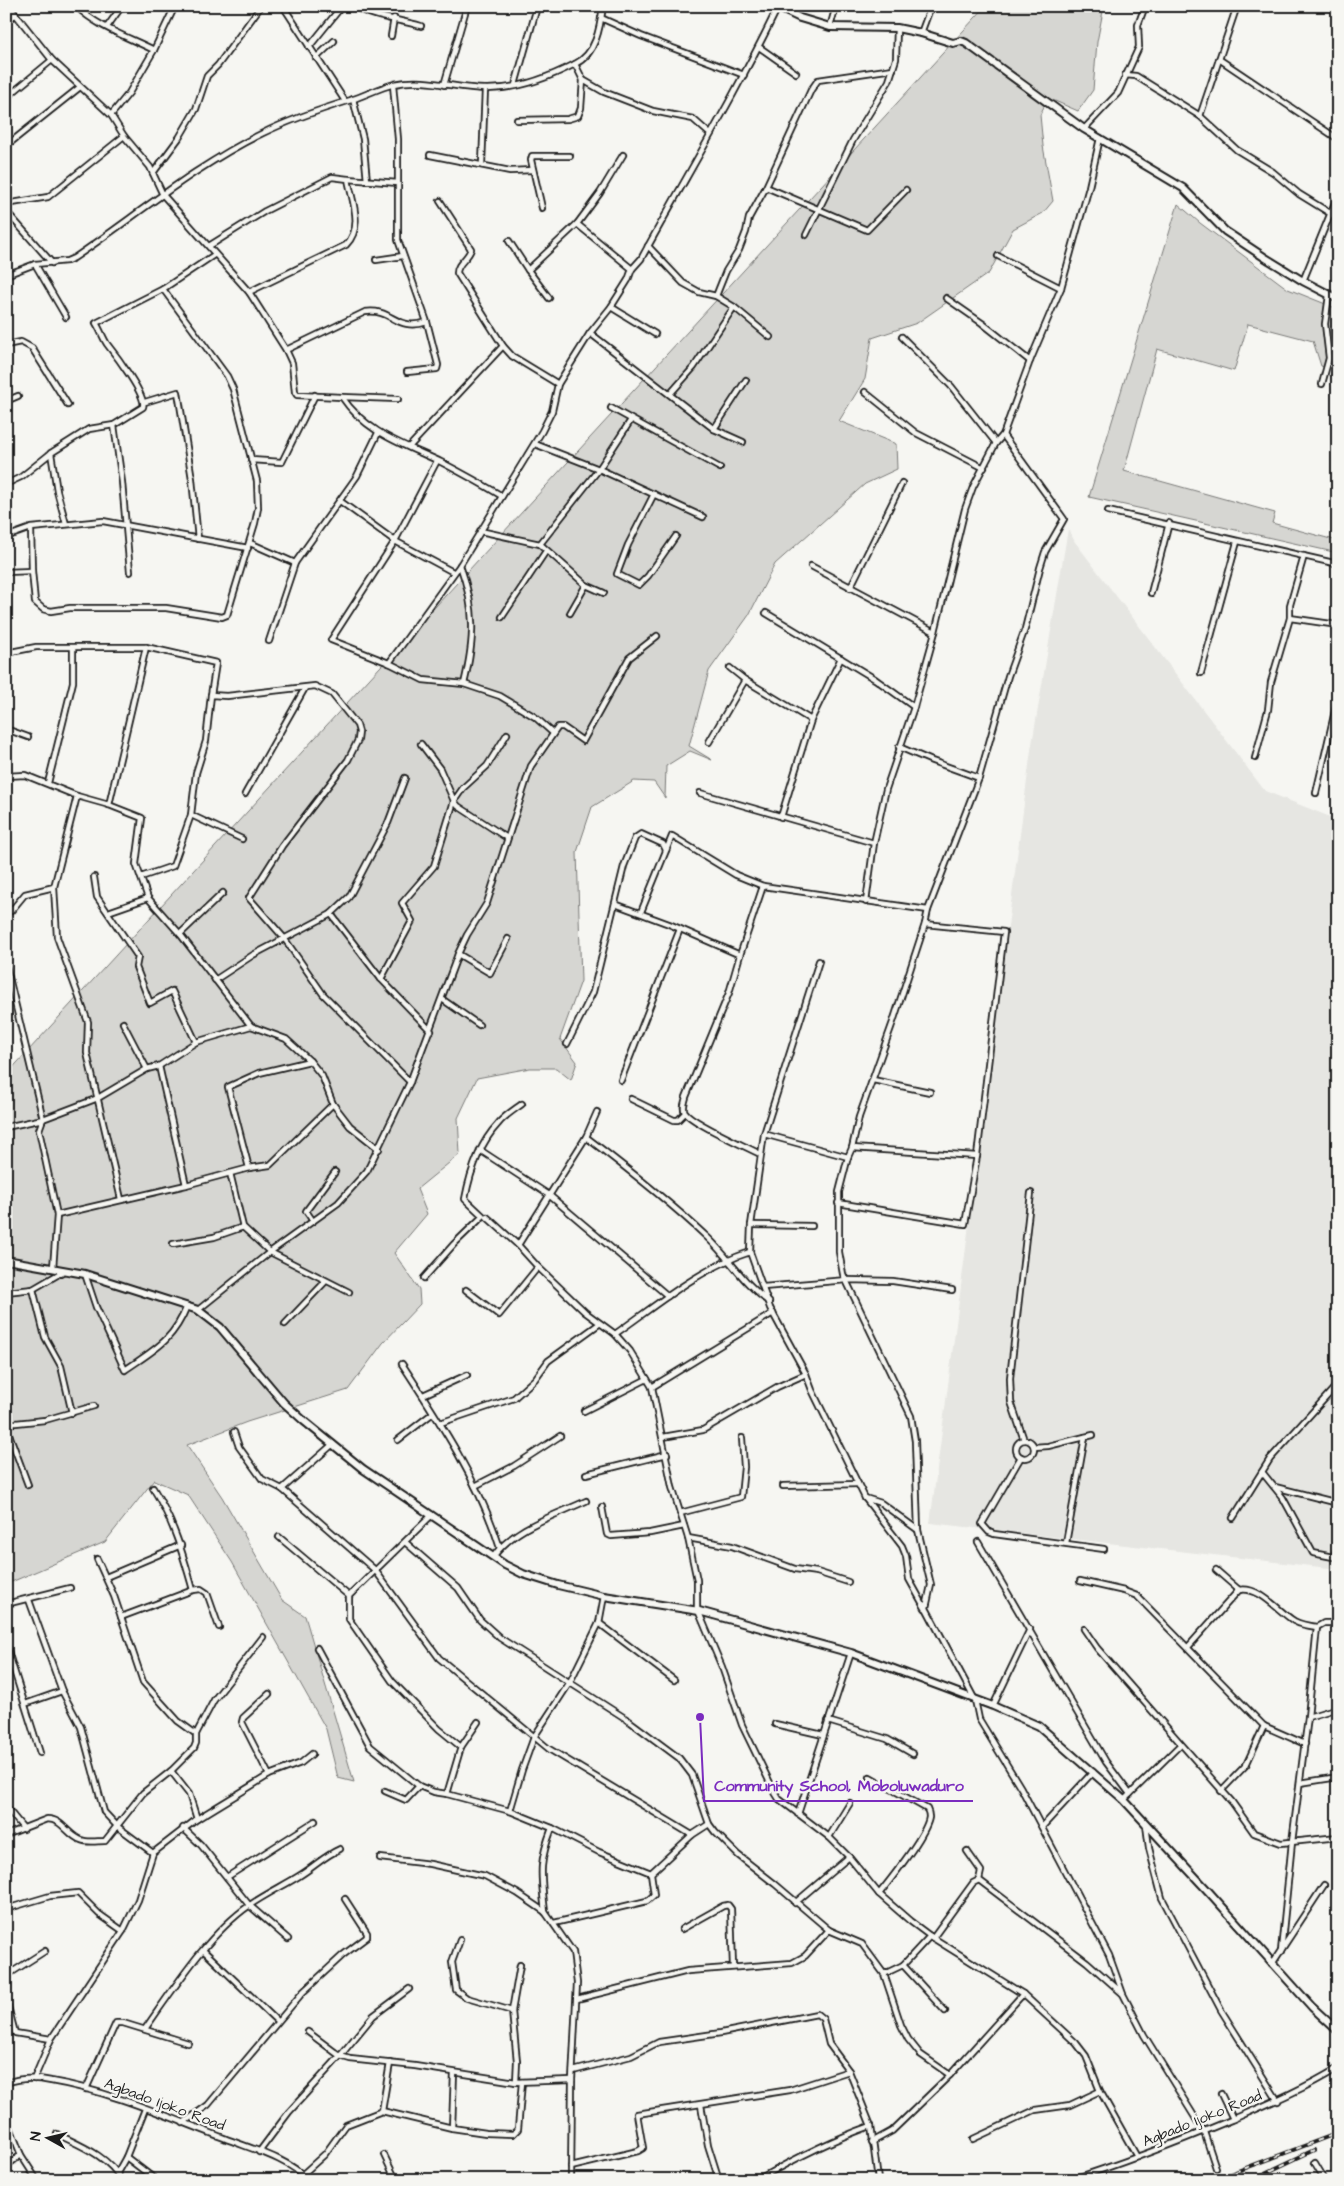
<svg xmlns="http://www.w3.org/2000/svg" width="1344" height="2186" font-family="'Architects Daughter',sans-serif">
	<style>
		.built { fill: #e6e6e2 }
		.green { fill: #d6d6d2; stroke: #797977 }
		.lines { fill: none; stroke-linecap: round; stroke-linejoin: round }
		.street-casing { stroke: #1c1c1c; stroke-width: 8 }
		.secondary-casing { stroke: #1c1c1c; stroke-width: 10 }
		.street { stroke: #f6f6f2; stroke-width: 4.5 }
		.secondary { stroke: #f6f6f2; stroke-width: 6 }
		.rail-casing { stroke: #1c1c1c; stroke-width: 4 }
		.rail { stroke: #f6f6f2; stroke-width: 2; stroke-dasharray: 5.5; stroke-linecap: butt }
		.labels { text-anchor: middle; stroke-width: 4.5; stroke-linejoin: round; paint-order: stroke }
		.street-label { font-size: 15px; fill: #1c1c1c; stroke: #f6f6f2 }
		.leader { fill: none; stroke: #7b2cbf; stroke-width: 2 }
		.callout-dot { fill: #7b2cbf; stroke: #f6f6f2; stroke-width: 2 }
		.callout-label { font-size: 16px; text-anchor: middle; font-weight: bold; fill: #7b2cbf; stroke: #f6f6f2; stroke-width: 4.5; stroke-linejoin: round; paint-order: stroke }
	</style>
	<rect width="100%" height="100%" fill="#f6f6f2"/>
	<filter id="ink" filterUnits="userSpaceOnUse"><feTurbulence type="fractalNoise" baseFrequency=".02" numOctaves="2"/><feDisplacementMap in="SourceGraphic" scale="10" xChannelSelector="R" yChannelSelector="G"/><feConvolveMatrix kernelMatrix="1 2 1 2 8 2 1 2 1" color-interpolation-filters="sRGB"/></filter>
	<g filter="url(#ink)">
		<!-- built -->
		<path class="built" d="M1068,529L1075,542L1265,791L1338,820V1569L930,1523L1031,750Z"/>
		<!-- green -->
		<g class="green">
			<path d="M986,6H1104L1097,42L1093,90L1078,111L1048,98L1040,115L1043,146L1053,201L1043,213L1013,229L989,273L917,323L872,338L865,379L839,421L896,444L897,469L865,484L775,564L749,615L709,671L689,746L712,760L690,751L666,766L665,798L654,782L634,781L592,807L577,852L581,981L560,1039L577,1062L571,1080L556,1068H530L477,1078L458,1118L460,1154L417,1189L427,1214L394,1253L419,1289L420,1304L383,1343L348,1390L247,1422L187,1445L222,1497L282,1600L305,1616L354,1782L338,1778L326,1729L232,1562L188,1495L154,1480L105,1542L9,1583L6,1581V1075Z"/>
			<path d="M1178,204L1200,223L1288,289L1338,309V371L1321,366L1313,341L1248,324L1234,371L1157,349L1124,471L1275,513L1272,523L1338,541V553L1089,497Z"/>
		</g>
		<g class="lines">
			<defs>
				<g id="street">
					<path d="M9,6L52,60L111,115L124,136L150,167L163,195L249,292L286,350L292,363L295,392L297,395L342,397C366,433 403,444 441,462C462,473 482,484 502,496"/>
					<path d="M76,6C97,27 128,37 154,50"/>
					<path d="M283,6L345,101"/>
					<path d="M354,6C374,18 398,19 421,26"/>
					<path d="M601,18L641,36L744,75"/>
					<path d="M6,21L15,15"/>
					<path d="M107,27L122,6"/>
					<path d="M830,27L836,6"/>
					<path d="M921,33L931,6"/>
					<path d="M391,36L394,18"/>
					<path d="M309,47L342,6"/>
					<path d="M759,47L796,73"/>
					<path d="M316,58L334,41"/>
					<path d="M1219,59L1338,139"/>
					<path d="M575,64L583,80L604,92L653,111L693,119L710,134"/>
					<path d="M1125,75L1136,76L1200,116L1237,150L1273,172L1299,194L1338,218"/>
					<path d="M393,85L398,139V240L427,322L438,365L437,369L407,372"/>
					<path d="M444,85L467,6"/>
					<path d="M515,85L537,7"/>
					<path d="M6,98L52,60"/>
					<path d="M353,99L363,139L367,181"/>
					<path d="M111,115L129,93L154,50L175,6"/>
					<path d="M1200,116L1237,6"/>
					<path d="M517,120L568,119L578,116L581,108L583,80"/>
					<path d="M1084,129L1118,93L1139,47L1138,25L1145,6"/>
					<path d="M6,146L80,87"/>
					<path d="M430,155L510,171L533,170"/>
					<path d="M482,164L485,89"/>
					<path d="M153,173L179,138L196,109L207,76L218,65L261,6"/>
					<path d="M348,179L398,183"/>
					<path d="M766,187L867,230L906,190"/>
					<path d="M440,201L471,249C468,259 457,263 457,273L503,346L512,356L558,384"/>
					<path d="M6,204L48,197L124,136"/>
					<path d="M542,208L531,160L532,156H570"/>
					<path d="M6,211L52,263"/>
					<path d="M577,224L632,269"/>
					<path d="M806,235L853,140L889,81L896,59L897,28"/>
					<path d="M509,241L528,270"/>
					<path d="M209,246L265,211L332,177L348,179C352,201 364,227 346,245L249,292"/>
					<path d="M648,246L683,283L699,292L716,296L734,307L770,337"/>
					<path d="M998,256L1061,288"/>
					<path d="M376,260L403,256"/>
					<path d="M35,264L66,317"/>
					<path d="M6,275L35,264L67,261L74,258C136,216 195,166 263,133C291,119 322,109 351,100C366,95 379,88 394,84C424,77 454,88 484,89C514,90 548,78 575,64C596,54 600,28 603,6"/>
					<path d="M1303,281L1338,195"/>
					<path d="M716,296L726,271L739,250L746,232L749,218L766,187L811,90L818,80L893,69"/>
					<path d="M549,298L528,270L577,224L600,193L623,155"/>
					<path d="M946,298L982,323L1030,361"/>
					<path d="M611,307L655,334"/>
					<path d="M590,333L714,429L743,442"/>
					<path d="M902,337L951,386L996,443"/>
					<path d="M6,345L21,342L32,348L68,405"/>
					<path d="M286,350L365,312C393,308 395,332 427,322"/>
					<path d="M1322,384L1329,358L1325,324L1329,295"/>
					<path d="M865,392L916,433L984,468"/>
					<path d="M670,394L694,367L734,307"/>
					<path d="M342,397L398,399"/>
					<path d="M6,401L18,396"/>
					<path d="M145,402L178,392L192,479L198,539"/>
					<path d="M611,408L720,468"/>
					<path d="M114,425L122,482L130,572"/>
					<path d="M714,429L746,380"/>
					<path d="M535,444L599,469L703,517"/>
					<path d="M409,447L503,346"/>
					<path d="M51,453L57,491L66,524"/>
					<path d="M251,460L282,462L315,395"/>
					<path d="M437,461L395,541L331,640L389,663L423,680L464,684L500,696L535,717L553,733"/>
					<path d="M6,484L21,477L51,453L89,429L114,425L143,407C147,396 115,354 107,344C103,338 100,329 96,323L163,289L214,255"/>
					<path d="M654,494L628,545L617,574L639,585L648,576L676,536"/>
					<path d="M340,501L395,541L453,572"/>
					<path d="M1108,511L1338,564"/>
					<path d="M31,528L32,571L35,602L43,609L51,611L70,608H166L222,617L227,615L255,523L258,508L257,481L233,389L227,376L163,289"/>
					<path d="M480,531L540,544L586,585L604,593"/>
					<path d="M6,537L31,528L103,521L248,548"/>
					<path d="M250,543L295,563"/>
					<path d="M540,544L599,469L631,420"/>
					<path d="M460,565C476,610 475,638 464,684"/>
					<path d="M811,566L935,632"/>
					<path d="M6,572L32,571"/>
					<path d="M850,588L902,483"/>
					<path d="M1151,593L1169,523"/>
					<path d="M570,613L586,585"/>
					<path d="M766,613L875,679L914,707"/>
					<path d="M502,617L546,551"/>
					<path d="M1290,618L1338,625"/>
					<path d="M269,641L295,563L357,476L378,433"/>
					<path d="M6,653L36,647H146L216,663L211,695"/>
					<path d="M389,663L460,565L542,431L552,411L558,384L590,333L611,307L628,280L632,269L641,259C687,175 736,94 778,7"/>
					<path d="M730,668L745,680L811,720"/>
					<path d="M1201,673L1237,542"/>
					<path d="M6,729L28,737"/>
					<path d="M709,742L745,680"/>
					<path d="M421,744L440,769L454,801L458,806L507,838"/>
					<path d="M899,747L932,761L979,778"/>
					<path d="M1255,758L1268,710L1271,682L1290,618V605L1304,556"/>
					<path d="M6,776L25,775L77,796L109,805L142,818L136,864L148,898L180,934L251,1026L286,1039L310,1061L322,1076L333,1104L350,1126L379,1149"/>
					<path d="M48,783L73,682V649"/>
					<path d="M700,793L874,843"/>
					<path d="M1316,793L1338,698"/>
					<path d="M245,794L305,688"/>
					<path d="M77,796L54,887L57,937L88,1022L87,1053L121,1199"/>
					<path d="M109,805L146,647"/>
					<path d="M191,815L242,839"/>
					<path d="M781,817L811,720L841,658"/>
					<path d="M94,877L97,897L138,957L136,967L150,1003L172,991L196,1042"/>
					<path d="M141,877L173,866L191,815L196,773L206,741L211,695L227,696L315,686L332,694L357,725L359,732L358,740L348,760L282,846L249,898L284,938L323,994L410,1082"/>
					<path d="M866,902L874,843L886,789L914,707L935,632L965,509L973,487L996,443L1003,435L1030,361L1061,288L1089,187L1100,138"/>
					<path d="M615,904L669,924L740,955"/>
					<path d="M108,912L148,898"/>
					<path d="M641,912L672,836L736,875L763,886L928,910"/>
					<path d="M6,913L11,911L25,894L54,887"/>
					<path d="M331,914L381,979L431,1031"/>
					<path d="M180,934L223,893"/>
					<path d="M458,954L490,973L508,939"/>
					<path d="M819,961L764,1134L751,1225L750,1252L770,1308L806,1374L812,1390L865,1498L902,1546L906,1556L909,1579L925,1608"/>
					<path d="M6,965L43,1119L39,1130L57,1215L53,1268"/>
					<path d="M381,979L412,921L402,903L434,866L454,801L463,788L487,766L507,734"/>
					<path d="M215,980L253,955L331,914L349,897L388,823L405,778"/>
					<path d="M442,999L479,1025"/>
					<path d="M123,1023L147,1069"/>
					<path d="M567,1044L593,992L624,866L635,838L641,834L663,844L666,850"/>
					<path d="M159,1066L186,1185"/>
					<path d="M621,1080L680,929"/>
					<path d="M873,1080L930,1092"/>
					<path d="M631,1099L674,1120H678L685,1113"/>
					<path d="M6,1127L43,1119L98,1098L147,1069L159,1066L196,1042L251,1026"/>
					<path d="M764,1134L848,1157"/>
					<path d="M586,1137C628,1169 670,1202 708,1238C730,1259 744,1284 769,1302"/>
					<path d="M852,1148L977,1156"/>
					<path d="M480,1150L549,1195L668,1296"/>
					<path d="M760,1154C745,1146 692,1123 685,1112C682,1108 685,1102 686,1097L729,993L740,955L763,886"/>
					<path d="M249,1168L270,1165L333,1104"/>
					<path d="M230,1173L243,1227L270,1252L349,1292"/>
					<path d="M838,1203L965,1224L977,1156L1004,932L925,924"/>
					<path d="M6,1205L8,1204"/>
					<path d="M57,1215L186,1185L249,1168L228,1087L259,1073L310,1061"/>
					<path d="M487,1217L518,1245L538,1267L585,1312L615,1334L630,1351L652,1387L672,1487L688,1538L697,1580V1608L722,1667L742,1725L774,1791L779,1799L829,1837L849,1857L879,1894L910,1921L930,1936L1023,1994L1076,2043L1086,2056L1100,2091L1137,2157"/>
					<path d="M313,1221L306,1211L335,1172"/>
					<path d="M751,1225L812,1226"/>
					<path d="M173,1244L214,1237L243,1227"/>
					<path d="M518,1245L586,1137L597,1112"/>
					<path d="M85,1274L96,1307L125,1370C155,1349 173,1341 187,1306"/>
					<path d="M424,1278L454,1244L483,1216L465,1199C470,1173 479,1144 498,1124C504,1116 514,1110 522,1104"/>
					<path d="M763,1287L847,1280L893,1281L952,1290"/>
					<path d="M33,1289L45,1337L61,1366L72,1413"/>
					<path d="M466,1290L499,1315L538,1267"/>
					<path d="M6,1292L33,1289L64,1271"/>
					<path d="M198,1310L270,1252L338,1203L367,1171L410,1082L458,954L467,935L487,903L531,766L558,727H563L583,741L629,658L657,636"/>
					<path d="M285,1324L325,1282"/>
					<path d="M615,1334C658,1304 700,1268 750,1252"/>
					<path d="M402,1364C440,1422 479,1481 500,1548"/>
					<path d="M652,1387L773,1313"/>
					<path d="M423,1395L467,1375"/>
					<path d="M584,1411L647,1379"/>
					<path d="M440,1423L514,1398L535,1379L548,1361L599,1324"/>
					<path d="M6,1424L45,1420L94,1406"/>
					<path d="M6,1426L28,1485"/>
					<path d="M234,1432L239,1447L262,1479L282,1489L375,1570L439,1658L549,1749L692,1835"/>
					<path d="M663,1437L703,1430L777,1387L806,1374"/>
					<path d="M398,1440L433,1413"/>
					<path d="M1024,1440L1011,1402L1010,1378L1031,1193"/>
					<circle cx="1025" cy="1449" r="9"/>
					<path d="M1034,1447L1048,1446L1093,1435"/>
					<path d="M1021,1457L982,1524L989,1532L994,1534L1104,1549"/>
					<path d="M1262,1472L1283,1498L1313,1553L1333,1557L1338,1547"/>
					<path d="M586,1474L667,1454"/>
					<path d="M475,1486L514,1466L560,1436"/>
					<path d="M783,1486L858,1484"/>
					<path d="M1275,1487L1338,1503"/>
					<path d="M153,1488C173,1520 183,1554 193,1590"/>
					<path d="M282,1489L333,1444"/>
					<path d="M865,1498L881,1503L918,1530L931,1585L926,1608L975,1700L979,1719L1021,1788L1109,1955L1123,1994L1144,2035L1204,2132L1216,2168"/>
					<path d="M602,1507L607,1534L611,1536L650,1533L684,1526"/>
					<path d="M680,1513L741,1497L744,1467L742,1438"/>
					<path d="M432,1515L349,1596V1619L392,1681L439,1729L461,1747"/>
					<path d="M1233,1518L1270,1459L1338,1384"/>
					<path d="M918,1530L915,1441L911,1416L843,1274L839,1252V1192L848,1157L852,1148L859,1117L893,1022L925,924L928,910L979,778L1008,676L1025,629L1040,568L1045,552L1064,519L1003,435"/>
					<path d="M279,1537L349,1596"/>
					<path d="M688,1538L732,1546L795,1569L817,1572L848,1582"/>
					<path d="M405,1542L458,1588L480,1620L500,1638L628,1720L679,1758L692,1775L709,1824L715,1832L738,1855L775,1884L829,1930L862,1944L884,1974L901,2025L908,2039L920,2054L950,2075"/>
					<path d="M978,1542L1106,1762L1130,1794"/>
					<path d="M1066,1543L1085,1437"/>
					<path d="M493,1557C514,1527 554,1516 586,1501"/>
					<path d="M97,1559L114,1596L143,1682L178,1721L196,1734"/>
					<path d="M1216,1570L1239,1590C1260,1586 1278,1611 1294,1621C1301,1625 1309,1626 1317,1627L1324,1623H1338"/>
					<path d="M106,1577L181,1545"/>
					<path d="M1080,1581L1124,1591L1137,1596L1264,1726L1305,1744"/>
					<path d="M29,1600L62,1691L81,1727L104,1812L118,1827L153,1853"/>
					<path d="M6,1604L70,1588"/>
					<path d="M121,1617L193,1590L201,1589L207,1593L219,1627"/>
					<path d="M599,1623L674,1680"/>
					<path d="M1084,1629L1097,1648L1232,1802L1254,1833L1281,1843L1338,1837"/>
					<path d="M6,1645L40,1753"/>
					<path d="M1188,1647L1239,1590"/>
					<path d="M317,1648L370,1746L419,1786L434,1792L447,1794L510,1811L552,1828L599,1852L651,1873"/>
					<path d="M25,1704L62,1691"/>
					<path d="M993,1706L1030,1629"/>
					<path d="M1308,1717L1338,1708"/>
					<path d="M828,1721L887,1739L913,1754"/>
					<path d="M775,1724L823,1735"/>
					<path d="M171,1771L189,1794L197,1819"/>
					<path d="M269,1775L242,1722L243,1718L269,1694"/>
					<path d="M870,1777L927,1809C928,1811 929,1815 929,1817C927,1834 891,1879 879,1894"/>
					<path d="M1300,1783L1338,1777"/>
					<path d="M385,1791L406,1800L419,1786"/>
					<path d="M1221,1791L1246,1765L1264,1726"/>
					<path d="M447,1794L461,1747L478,1722"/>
					<path d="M1124,1800L1180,1745"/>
					<path d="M6,1807L24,1829"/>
					<path d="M510,1811L522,1770L534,1737L570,1682L599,1623L604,1596"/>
					<path d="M798,1814L851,1653"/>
					<path d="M1146,1825L1149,1848L1162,1898L1221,2010L1278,2101"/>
					<path d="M1042,1827L1093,1772"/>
					<path d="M183,1828L201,1845L249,1905L288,1939"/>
					<path d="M6,1835L47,1819C63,1819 67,1835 81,1840C88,1843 97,1841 105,1841L143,1793L171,1771L194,1748L196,1743V1734L214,1700L263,1637"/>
					<path d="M829,1837L850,1803"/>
					<path d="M967,1851L981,1871L979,1880L1087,1962L1122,1993"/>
					<path d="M380,1858L430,1864L485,1876L517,1893L545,1912L573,1952L577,1983L572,2080L571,2180"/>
					<path d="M227,1877L315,1821"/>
					<path d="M795,1903L849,1857"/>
					<path d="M6,1909L50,1896L78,1893L99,1914L123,1931"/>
					<path d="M545,1912C541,1875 538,1864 552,1828"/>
					<path d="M554,1923L647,1901L654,1895L651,1873L692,1835L709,1824"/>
					<path d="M682,1929L723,1906L728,1905L731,1909L733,1967"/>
					<path d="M933,1938L973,1883L979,1880"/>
					<path d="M460,1940L452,1962L456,1990L467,1998L512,2011"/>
					<path d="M204,1951L277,2021"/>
					<path d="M1281,1951L1292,1842L1308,1717L1317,1627"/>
					<path d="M1272,1964L1324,1885"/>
					<path d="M903,1965L945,2011"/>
					<path d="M884,1974L903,1965L930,1936"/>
					<path d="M6,1976L45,1951"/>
					<path d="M6,1999L15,2033L51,2039"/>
					<path d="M577,1999L688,1971L792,1963L805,1956L829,1930"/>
					<path d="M145,2029C174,1988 208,1934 250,1905C266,1894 283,1886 299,1876C314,1867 324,1856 340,1849"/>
					<path d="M308,2032L340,2056L350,2059L415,2066L516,2082L572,2080"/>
					<path d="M573,2071L631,2056L659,2042L721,2033L817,2014L823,2019L829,2044L849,2071L871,2126L878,2180"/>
					<path d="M34,2079L51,2039L123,1931L138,1900L153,1853L197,1819L269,1775L301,1763L312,1754"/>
					<path d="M516,2082L517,2061L512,2011L520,1965"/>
					<path d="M6,2083C20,2078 37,2078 51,2081C110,2091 168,2117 224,2138C251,2149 288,2158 308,2180"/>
					<path d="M86,2089L116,2023H123L188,2043"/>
					<path d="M1221,2094L1233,2119"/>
					<path d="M701,2105L708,2145L719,2180"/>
					<path d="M382,2111L390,2063"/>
					<path d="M6,2117L21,2155L37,2180"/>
					<path d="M183,2123L208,2105L303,1992L343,1955L367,1937V1933L345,1899"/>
					<path d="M452,2128L454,2073"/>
					<path d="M57,2134C79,2145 109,2156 121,2180"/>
					<path d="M973,2139L1035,2110L1070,2105L1100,2091"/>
					<path d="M872,2142L892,2131L950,2075L1023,1994"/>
					<path d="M259,2152L289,2112L340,2056L373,2016L409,1989"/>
					<path d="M384,2155L396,2180"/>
					<path d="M126,2157L156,2180"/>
					<path d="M1315,2163L1325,2180"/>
					<path d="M6,2166L21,2155"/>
					<path d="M571,2167L638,2151L643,2148L637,2114L790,2090L849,2071"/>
					<path d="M117,2173L126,2157L145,2109"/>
					<path d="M303,2174L325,2154L346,2125L382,2111L452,2128L486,2133L513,2134L518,2129L522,2082"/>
					<path d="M757,2180C794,2159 831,2140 871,2126"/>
					<path d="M1070,2180C1124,2163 1178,2142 1231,2120C1268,2104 1304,2089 1338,2068"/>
				</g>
				<g id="secondary">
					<path d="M775,6L800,18L830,27L897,28L921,33L953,43L961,41L966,43L1084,129L1183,188L1225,231L1264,257L1303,281L1338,299"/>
					<path d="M6,1260L85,1274L198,1310L220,1327L284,1403L304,1421L363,1469L505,1565L523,1574L558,1585L604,1596L699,1611L851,1653L993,1706L1039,1726L1124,1800L1209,1892L1312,2007L1338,2031"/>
				</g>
			</defs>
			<!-- street casing -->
			<use href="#street" class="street-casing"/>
			<!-- secondary casing -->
			<use href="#secondary" class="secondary-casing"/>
			<!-- street -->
			<use href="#street" class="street"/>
			<!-- secondary -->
			<use href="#secondary" class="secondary"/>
			<defs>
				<g id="rail">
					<path d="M1214,2180L1338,2133"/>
					<path d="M1251,2180L1314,2150"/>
				</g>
			</defs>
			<!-- rail casing -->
			<use href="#rail" class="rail-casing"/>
			<!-- rail -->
			<use href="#rail" class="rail"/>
		</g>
	</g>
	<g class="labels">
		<!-- street labels -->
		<g class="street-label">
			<text transform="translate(165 2104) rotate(20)" y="5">Agbado Ijoko Road</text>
			<text transform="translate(1202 2118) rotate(-22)" y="5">Agbado Ijoko Road</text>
		</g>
	</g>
	<!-- callouts -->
	<path class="leader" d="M700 1717L704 1801H973"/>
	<circle class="callout-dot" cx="700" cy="1717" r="5"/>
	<g class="callout-label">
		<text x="839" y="1791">Community School, Moboluwaduro</text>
	</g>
	<!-- margin -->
	<rect width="1344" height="2186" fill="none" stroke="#f6f6f2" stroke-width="25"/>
	<rect x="12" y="12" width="1319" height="2161" fill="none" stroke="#1c1c1c" stroke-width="2" filter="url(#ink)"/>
	<!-- north arrow -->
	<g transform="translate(48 2138) rotate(278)" stroke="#f6f6f2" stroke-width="4" paint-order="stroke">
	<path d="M0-4L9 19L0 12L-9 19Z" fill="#1c1c1c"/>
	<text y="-8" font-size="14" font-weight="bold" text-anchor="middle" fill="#1c1c1c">N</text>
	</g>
</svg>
